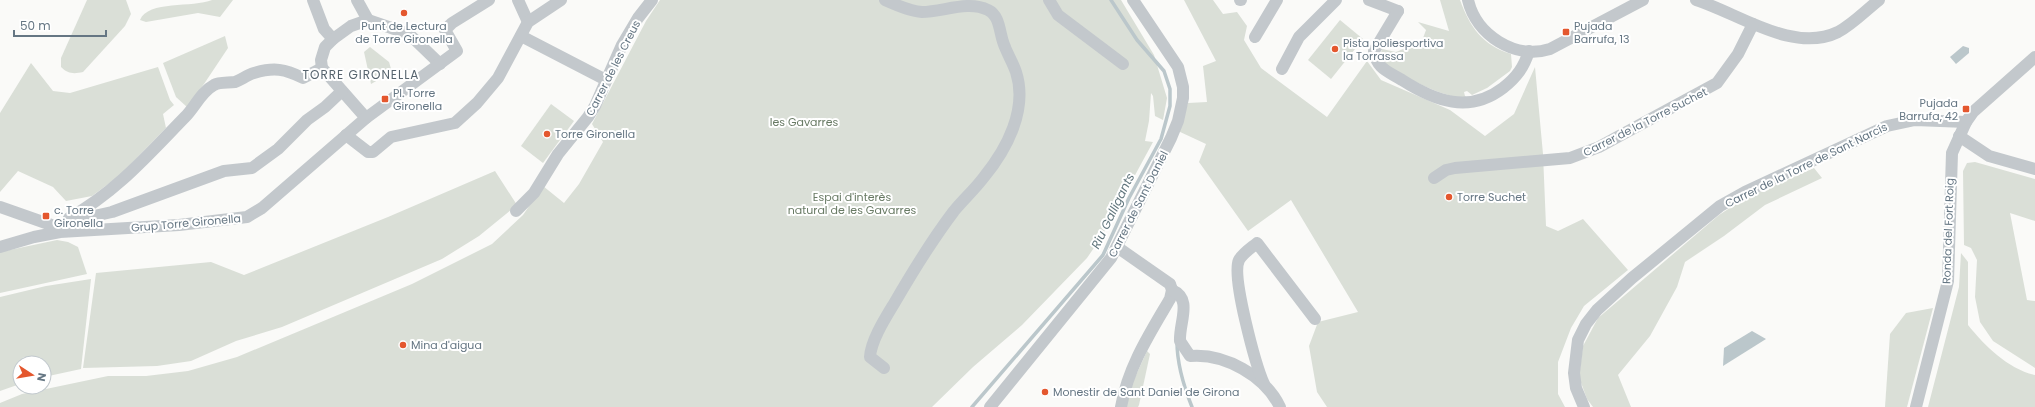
<svg xmlns="http://www.w3.org/2000/svg" width="2035" height="407" font-family="Poppins,sans-serif">
	<style>
		.green { fill: #dadfd7 }
		.water { fill: #bbc7cb }
		.lines { fill: none; stroke-linecap: round; stroke-linejoin: round }
		.stream { stroke: #bbc7cb; stroke-width: 3.5 }
		.street { stroke: #c3c8cc; stroke-width: 12 }
		.poi-dot { fill: #e4572e; stroke: #fff; stroke-width: 1.5 }
		.labels { text-anchor: middle; stroke-width: 4; stroke-linejoin: round; paint-order: stroke }
		.poi-label { font-size: 11px; fill: #657683; stroke: #fff; text-anchor: start }
		.street-label { font-size: 11px; fill: #657683; stroke: #fff }
		.park-label { font-size: 11px; fill: #687a64; stroke: #fff }
		.neighbourhood-label { font-size: 12px; letter-spacing: 1px; fill: #57646e; stroke: #fff }
		.water-label { font-size: 12px; font-style: italic; fill: #60757c; stroke: #fff }
	</style>
	<rect width="100%" height="100%" fill="#fafaf8"/>
	<!-- green -->
	<g class="green">
		<path d="M87,0H126L131,14L125,26L83,72C74,74 68,74 61,67V58Z"/>
		<path d="M212,0H233L220,17L198,13L146,22L140,20C148,0 193,8 212,0Z"/>
		<path d="M660,0H1121L1154,55L1167,98L1163,120L1155,116L1153,96L1151,93L1149,121L1145,141L1153,142L1102,236L1087,258L1022,325L973,367L932,407H0V403L22,394L108,376H146L188,371L237,357L412,284L492,244L523,215L543,186L564,203L579,184L603,142L592,124L646,21Z"/>
		<path d="M1184,0H1213L1223,14L1237,12L1247,26L1244,40L1261,68L1327,117L1367,61L1381,80L1450,110L1485,136L1514,114L1535,67L1543,154L1546,226L1558,231L1583,219L1628,270L1584,306L1571,328L1558,362V394L1565,407H1327L1317,392L1309,346L1318,322L1358,312L1291,200L1248,231L1199,162L1206,144L1178,131L1188,103L1207,102L1203,66L1216,61Z"/>
		<path d="M1440,0H1460C1470,27 1482,45 1511,54L1512,67L1510,71L1487,88L1472,95L1467,91L1464,92L1465,96L1469,99C1437,96 1410,79 1382,63L1380,56L1382,49L1396,52L1408,47L1419,49L1426,30L1418,22L1449,31Z"/>
		<path d="M1340,20L1363,39L1331,79L1308,60Z"/>
		<path d="M225,36L228,48L204,84L187,107L176,97L163,63Z"/>
		<path d="M370,47L389,62L392,72L371,84L364,52Z"/>
		<path d="M31,63L53,91L70,93L158,67L170,100L174,105L163,114L166,128L119,176L92,196L66,201L53,187L18,171L0,192V113Z"/>
		<path d="M551,104L574,121L543,163L521,146Z"/>
		<path d="M1975,162L2035,179V221L2010,213L2027,300L2035,301V368L1993,341L1980,322L1975,297L1977,260L1971,248L1964,245L1963,171L1967,163Z"/>
		<path d="M1814,168L1822,178L1765,205L1724,236L1685,262L1677,287L1650,336L1618,375L1631,407H1593L1587,399L1579,377L1583,346L1598,318L1719,215L1742,200Z"/>
		<path d="M495,171L517,205L479,236L442,259L282,327L236,341L191,361L157,366L83,368L96,273L211,262L244,275L388,217Z"/>
		<path d="M57,240L68,242L78,247L87,274L0,293V252Z"/>
		<path d="M1961,253L1968,262V325C1985,346 2008,369 2035,375V407H1928L1959,287Z"/>
		<path d="M91,279L81,369L44,377V363H20V384L0,391V297L46,286Z"/>
		<path d="M1933,308L1907,407H1885L1890,334L1906,313Z"/>
		<path d="M1147,351L1150,354L1139,405L1138,407H1126L1132,384Z"/>
	</g>
	<!-- water -->
	<g class="water">
		<path d="M1963,46L1969,48V53L1956,64L1950,57Z"/>
		<path d="M1752,331L1766,339L1723,366L1724,348Z"/>
	</g>
	<g class="lines">
		<!-- stream -->
		<g class="stream">
			<path d="M1177,342C1177,364 1184,387 1192,407"/>
			<path d="M972,407L1103,255L1129,198L1161,139L1170,106V89L1164,71L1137,40L1111,0"/>
		</g>
		<!-- street -->
		<g class="street">
			<path d="M313,0L324,29L333,39"/>
			<path d="M357,0L368,20"/>
			<path d="M518,0L528,22"/>
			<path d="M1049,0L1058,15L1123,64"/>
			<path d="M1240,0H1241"/>
			<path d="M1369,0L1398,11"/>
			<path d="M1468,0C1476,35 1515,60 1550,49L1643,0"/>
			<path d="M1696,0C1738,13 1793,54 1838,32C1853,24 1865,11 1879,0"/>
			<path d="M1398,11L1374,51C1377,69 1387,71 1402,80C1435,101 1469,114 1503,88C1517,77 1524,67 1529,51"/>
			<path d="M521,36L606,80"/>
			<path d="M1255,37L1277,0"/>
			<path d="M1282,69L1299,37L1336,0"/>
			<path d="M366,118L322,68L321,60L325,47L333,39L351,26L368,20L409,34L440,64"/>
			<path d="M346,135L368,152H373L391,137L455,123L477,103L498,78L528,22L561,0"/>
			<path d="M1959,136L1989,156L2035,169"/>
			<path d="M1434,178L1446,170L1455,168L1570,158L1599,147L1717,83L1738,54L1753,24"/>
			<path d="M0,207L57,227L94,216L112,212L224,171L252,168L278,149L307,120L325,107L342,91"/>
			<path d="M516,211L534,193L558,154L588,117L595,106L622,45L638,18L652,0"/>
			<path d="M69,218C116,192 148,155 185,117C195,107 201,92 214,85C219,82 228,83 235,82C241,80 247,75 254,73C274,67 285,69 303,78L322,68"/>
			<path d="M0,247L34,237L60,232L179,225L247,217L262,208L366,118L457,51L445,30L452,23L489,0"/>
			<path d="M1117,247L1170,284L1172,290L1170,299C1150,333 1128,367 1121,407"/>
			<path d="M1172,290C1193,299 1179,322 1180,341L1190,356C1225,353 1265,376 1280,407"/>
			<path d="M884,368L870,357C871,340 886,317 895,302C913,271 932,240 954,211C964,199 975,189 984,177C1007,149 1028,109 1016,72C1013,63 1008,55 1005,47C999,35 1001,16 988,10C968,0 943,12 922,12C909,11 896,5 885,0"/>
			<path d="M1264,384C1256,366 1231,276 1239,260C1243,253 1251,248 1257,243L1315,319"/>
			<path d="M990,407L1111,258L1171,138L1178,121L1183,98V87L1178,67L1133,0"/>
			<path d="M1584,407L1576,388L1574,373L1578,340L1586,324L1597,310L1632,278L1720,206L1745,192L1887,126L1915,120L1966,122"/>
			<path d="M1916,407L1948,281L1952,153L1966,122L1973,112L2035,57"/>
		</g>
	</g>
	<!-- markers -->
	<g class="poi-dot">
		<circle cx="404" cy="13" r="4"/>
		<rect x="1562" y="28" width="8" height="8" rx="2"/>
		<circle cx="1335" cy="49" r="4"/>
		<rect x="381" y="95" width="8" height="8" rx="2"/>
		<rect x="1962" y="105" width="8" height="8" rx="2"/>
		<circle cx="547" cy="134" r="4"/>
		<circle cx="1449" cy="197" r="4"/>
		<rect x="42" y="212" width="8" height="8" rx="2"/>
		<circle cx="403" cy="345" r="4"/>
		<circle cx="1045" cy="392" r="4"/>
	</g>
	<g class="labels">
		<!-- poi labels -->
		<g class="poi-label">
			<text x="404" y="30" text-anchor="middle">Punt de Lectura<tspan x="404" dy="13">de Torre Gironella</tspan></text>
			<text x="1574" y="30">Pujada<tspan x="1574" dy="13">Barrufa, 13</tspan></text>
			<text x="1343" y="47">Pista poliesportiva<tspan x="1343" dy="13">la Torrassa</tspan></text>
			<text x="393" y="97">Pl. Torre<tspan x="393" dy="13">Gironella</tspan></text>
			<text x="1958" y="107" text-anchor="end">Pujada<tspan x="1958" dy="13">Barrufa, 42</tspan></text>
			<text x="555" y="138">Torre Gironella</text>
			<text x="1457" y="201">Torre Suchet</text>
			<text x="54" y="214">c. Torre<tspan x="54" dy="13">Gironella</tspan></text>
			<text x="411" y="349">Mina d'aigua</text>
			<text x="1053" y="396">Monestir de Sant Daniel de Girona</text>
		</g>
		<!-- street labels -->
		<g class="street-label">
			<text transform="translate(613 68) rotate(-63)" y="4">Carrer de les Creus</text>
			<text transform="translate(1645 122) rotate(-27)" y="4">Carrer de la Torre Suchet</text>
			<text transform="translate(1806 165) rotate(-26)" y="4">Carrer de la Torre de Sant Narcís</text>
			<text transform="translate(1138 204) rotate(-63)" y="4">Carrer de Sant Daniel</text>
			<text transform="translate(186 223) rotate(-5)" y="4">Grup Torre Gironella</text>
			<text transform="translate(1948 231) rotate(-88)" y="4">Ronda del Fort Roig</text>
		</g>
		<!-- park labels -->
		<g class="park-label">
			<text x="804" y="126">les Gavarres</text>
			<text x="852" y="201">Espai d'interès<tspan x="852" dy="13">natural de les Gavarres</tspan></text>
		</g>
		<!-- neighbourhood labels -->
		<g class="neighbourhood-label">
			<text x="361" y="79">TORRE GIRONELLA</text>
		</g>
		<!-- water labels -->
		<g class="water-label">
			<text transform="translate(1113 211) rotate(-64)" y="4">Riu Galligants</text>
		</g>
	</g>
	<!-- north arrow -->
	<g transform="translate(32 375) rotate(102)"><circle r="19" fill="#ffffff" stroke="#c1c8cd"/>
	<path d="M0-3L7 15L0 10L-7 15Z" fill="#e4572e"/>
	<text y="-6" font-size="11" font-weight="bold" text-anchor="middle" fill="#657683">N</text>
	</g>
	<!-- scale -->
	<path d="M14 30v6h92v-6" fill="none" stroke="#657683" stroke-width="2"/>
	<text x="20" y="30" font-size="12" fill="#657683" stroke="#ffffff" stroke-width="3" paint-order="stroke">50 m</text>
</svg>
